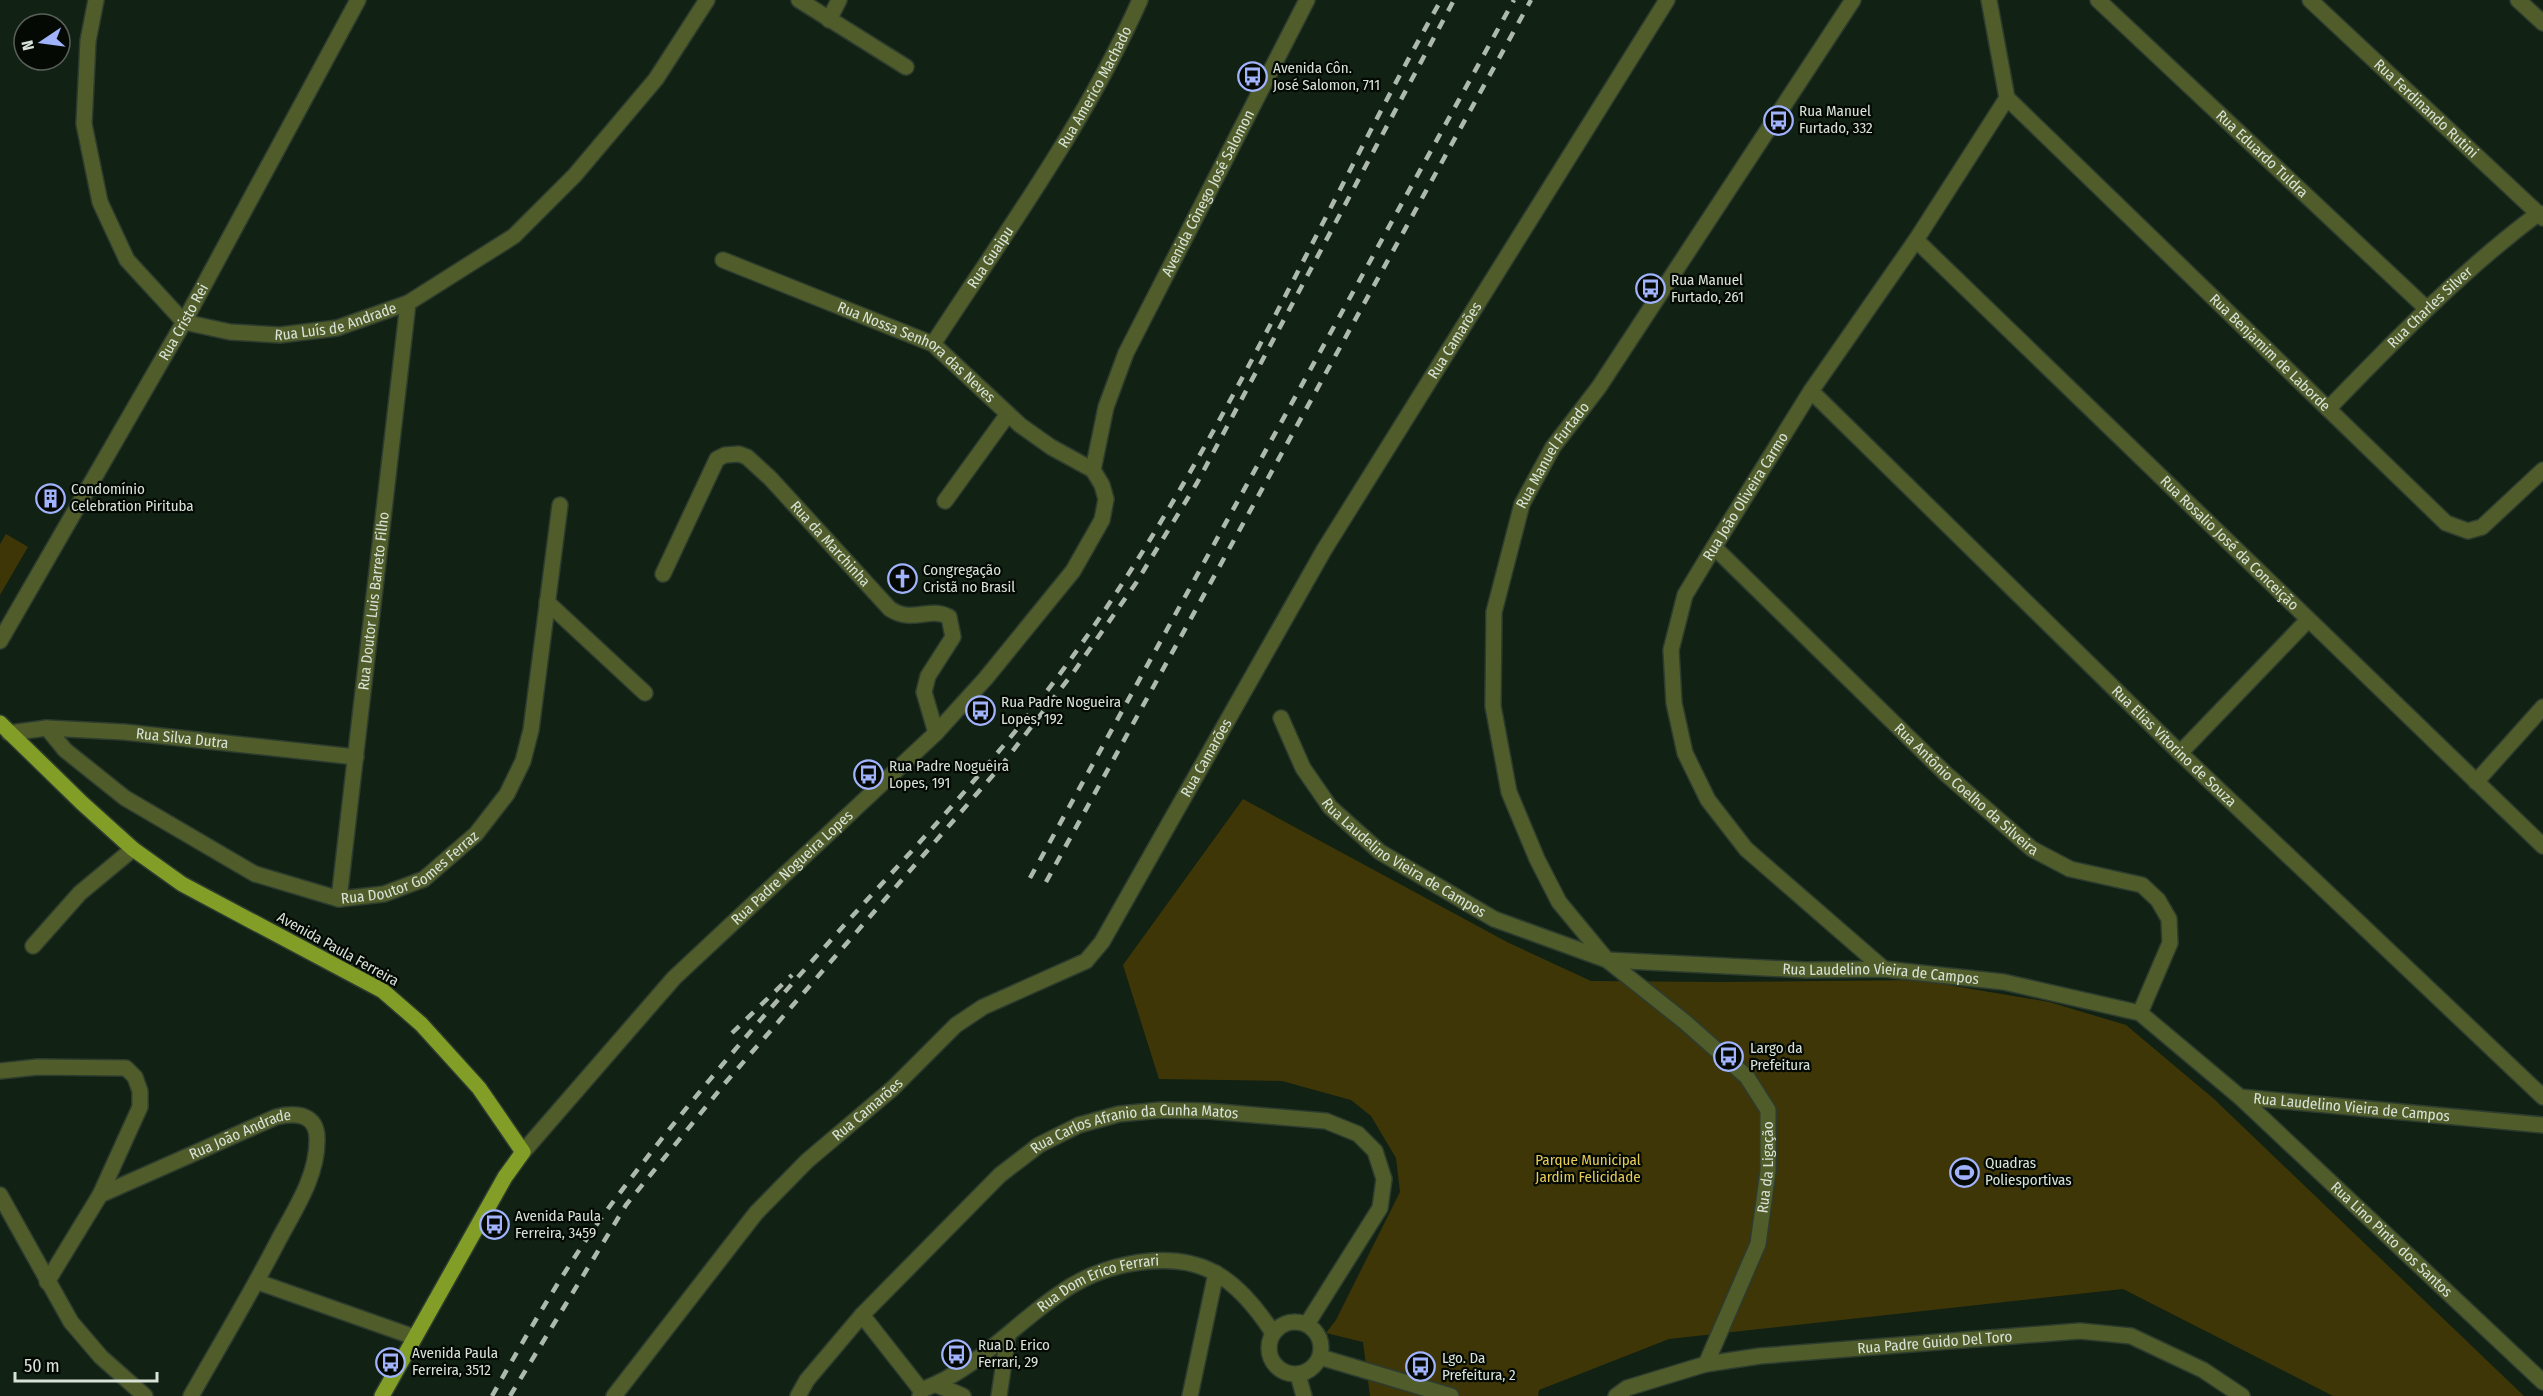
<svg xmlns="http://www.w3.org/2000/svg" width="2543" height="1396" font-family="'Fira Sans Condensed',sans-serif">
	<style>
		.green { fill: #3f3608 }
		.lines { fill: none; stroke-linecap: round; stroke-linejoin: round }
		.minor-casing { stroke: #2d3c2f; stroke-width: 18 }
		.major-casing { stroke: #2d3c2f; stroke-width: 18 }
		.minor { stroke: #505d2a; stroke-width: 15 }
		.major { stroke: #839e26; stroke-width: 15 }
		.rail { stroke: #adb9ae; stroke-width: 4.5; stroke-dasharray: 10 10; stroke-linecap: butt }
		.labels { text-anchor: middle; stroke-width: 4.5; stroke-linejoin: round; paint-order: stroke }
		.poi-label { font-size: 15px; fill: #d8e2d8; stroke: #040904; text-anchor: start }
		.street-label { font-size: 15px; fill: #d8e2d8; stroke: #040904 }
		.park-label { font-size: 15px; fill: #e7cc55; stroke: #040904 }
	</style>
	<rect width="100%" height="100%" fill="#112113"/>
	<!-- green -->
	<g class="green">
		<path d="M6,534L28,547L0,595V544Z"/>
		<path d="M1243,799L1507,942L1591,981L1719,982L1919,980L2049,1002L2126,1025L2214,1099L2524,1396H2333L2123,1289L1669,1339L1539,1390L1538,1396H1370L1363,1342L1326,1333L1336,1320L1400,1192L1396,1158L1371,1116L1351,1100L1282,1081L1159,1079L1123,965Z"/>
	</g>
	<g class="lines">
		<defs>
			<g id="minor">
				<path id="s1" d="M96,0L88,41L84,124L100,202L127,260L184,322L230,332L280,335L337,328L408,303L514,236L575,175L656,79L707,0"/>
				<path d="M799,0L906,67"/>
				<path id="s2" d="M2098,0L2426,308"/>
				<path id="s3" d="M2310,0L2543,218"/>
				<path d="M2518,0L2543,23"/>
				<path d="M829,20L839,0"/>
				<path id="s4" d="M2007,98L2446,523L2468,531L2482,527L2543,470"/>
				<path id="s5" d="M1916,240L2543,846"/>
				<path id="s6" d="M723,260L933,344L1020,425L1051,447L1093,470"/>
				<path id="s7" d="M933,344C1006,232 1086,122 1140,0"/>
				<path id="s8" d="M1811,391L2180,753L2543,1097"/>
				<path id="s9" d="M2328,409C2395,340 2461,271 2539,213"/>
				<path d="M945,501L1008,414"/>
				<path id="s10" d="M1714,547L1946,774L2032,849L2070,869L2142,885L2158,900L2169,919L2170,943L2140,1013"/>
				<path id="s11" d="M663,574L717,459L725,455L739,454L747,457L770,478L890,609C913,624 929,606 949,617L953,637L928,676L924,692L936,733"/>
				<path d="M547,602L645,693"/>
				<path id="s12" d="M0,641L184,322L358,0"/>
				<path id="s13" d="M1281,718L1303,768L1330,807L1380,852L1494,919L1607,960L1806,970L1884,969L2004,982L2140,1013L2240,1097L2543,1125"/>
				<path id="s14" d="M47,728L65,750L125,798L255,874L339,899L384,894L424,879L476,834L507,794L523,761L531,730L560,505"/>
				<path id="s15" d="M9,733L47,728L124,732L356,757"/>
				<path d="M2180,753L2307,621"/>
				<path d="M2476,782L2543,707"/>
				<path id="s16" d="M339,899L408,303"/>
				<path d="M33,946L80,893L133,849"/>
				<path id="s17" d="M1884,969L1746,849L1708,800L1685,753L1674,703L1671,650L1685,595L1714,547L1811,391L1916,240L2007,98L1989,0"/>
				<path d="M0,1071L38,1067L126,1068L135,1077L140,1091V1107L100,1195L47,1282"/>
				<path id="s18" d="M2240,1097L2543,1382"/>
				<path id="s19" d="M523,1152L674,978L936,733L986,678L1073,571L1102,520L1106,499L1102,485L1093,470L1106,407L1126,353L1307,0"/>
				<path d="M0,1195L71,1322L101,1357L145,1396"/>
				<path id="s20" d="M100,1195L276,1117C297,1112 318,1114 317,1141C317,1178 293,1212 277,1243C250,1295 220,1345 191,1396"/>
				<path d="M258,1282L414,1337"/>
				<path d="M862,1315L921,1390L920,1396"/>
				<circle cx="1295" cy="1348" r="26"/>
				<path d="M1320,1357L1451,1396"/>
				<path id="s21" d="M1706,1364L1758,1244L1768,1171V1110L1747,1077L1685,1022L1607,960L1559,902L1537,859L1509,792L1493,706L1494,612L1522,504L1553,447L1599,387L1853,0"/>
				<path d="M1298,1375L1304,1396"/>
				<path d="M937,1385L963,1396"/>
				<path id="s22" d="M921,1390C975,1371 1012,1326 1059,1294C1081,1278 1103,1269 1129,1264C1199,1250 1236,1276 1273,1333"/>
				<path id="s23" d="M614,1396L756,1213L807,1161L893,1088L956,1025L983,1007L1086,961L1102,942L1324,550L1667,0"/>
				<path id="s24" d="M798,1396L807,1380L862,1315L1000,1175L1039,1145L1079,1125L1119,1114L1161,1110L1208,1111L1326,1121L1358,1134L1375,1151L1384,1179L1380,1208L1307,1324"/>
				<path d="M999,1396L1008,1335"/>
				<path d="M1190,1396L1216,1273"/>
				<path id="s25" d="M1616,1396L1627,1388L1706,1364L1760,1356L2080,1331L2131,1336L2203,1370L2242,1396"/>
			</g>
			<path id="major" d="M0,723L82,803L133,849L182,884L383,991L421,1024L479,1088L523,1152L505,1177L382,1396"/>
		</defs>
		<!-- minor casing -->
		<use href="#minor" class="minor-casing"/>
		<!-- major casing -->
		<use href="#major" class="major-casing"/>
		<!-- minor -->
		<use href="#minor" class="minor"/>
		<!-- major -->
		<use href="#major" class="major"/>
		<!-- rail -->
		<g class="rail">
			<path d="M1030,878L1514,0"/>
			<path d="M1046,882L1531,0"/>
			<path d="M732,1033L792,975"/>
			<path d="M492,1396C531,1327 571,1257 619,1194C695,1093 781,995 866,901C935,826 1004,750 1065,667C1216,460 1316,222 1441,0"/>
			<path d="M510,1396L626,1205L726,1082L1001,766L1073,673L1136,583L1197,483L1454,0"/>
		</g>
	</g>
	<!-- icons -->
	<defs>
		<symbol id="bus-ring" viewBox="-11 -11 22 22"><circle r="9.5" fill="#040904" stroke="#a1b3fd" stroke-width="1.5"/><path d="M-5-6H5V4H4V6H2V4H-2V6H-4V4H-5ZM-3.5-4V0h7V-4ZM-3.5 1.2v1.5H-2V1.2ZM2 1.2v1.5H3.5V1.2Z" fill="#a1b3fd"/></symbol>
		<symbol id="building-ring" viewBox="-11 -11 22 22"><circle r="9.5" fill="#040904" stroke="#a1b3fd" stroke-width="1.5"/><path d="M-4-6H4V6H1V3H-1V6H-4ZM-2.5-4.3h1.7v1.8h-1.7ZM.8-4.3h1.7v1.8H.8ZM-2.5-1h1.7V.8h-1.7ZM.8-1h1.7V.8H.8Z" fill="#a1b3fd"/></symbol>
		<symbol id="church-ring" viewBox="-11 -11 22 22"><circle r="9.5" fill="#040904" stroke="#a1b3fd" stroke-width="1.5"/><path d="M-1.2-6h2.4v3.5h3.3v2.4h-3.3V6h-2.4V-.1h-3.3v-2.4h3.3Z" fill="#a1b3fd"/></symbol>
		<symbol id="stadium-ring" viewBox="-11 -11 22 22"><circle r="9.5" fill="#040904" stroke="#a1b3fd" stroke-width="1.5"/><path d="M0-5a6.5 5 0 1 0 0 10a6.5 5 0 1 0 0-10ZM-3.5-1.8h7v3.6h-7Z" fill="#a1b3fd"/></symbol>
	</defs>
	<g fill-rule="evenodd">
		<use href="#bus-ring" x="1236" y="60" width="33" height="33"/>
		<use href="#bus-ring" x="1762" y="104" width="33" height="33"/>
		<use href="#bus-ring" x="1634" y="272" width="33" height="33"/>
		<use href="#building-ring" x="34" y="482" width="33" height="33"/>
		<use href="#church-ring" x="886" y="562" width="33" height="33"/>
		<use href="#bus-ring" x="964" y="694" width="33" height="33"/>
		<use href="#bus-ring" x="852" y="758" width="33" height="33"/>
		<use href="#bus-ring" x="1712" y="1040" width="33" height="33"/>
		<use href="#stadium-ring" x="1948" y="1156" width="33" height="33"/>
		<use href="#bus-ring" x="478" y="1208" width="33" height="33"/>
		<use href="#bus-ring" x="940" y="1338" width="33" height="33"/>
		<use href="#bus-ring" x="374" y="1346" width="33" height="33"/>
		<use href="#bus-ring" x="1404" y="1350" width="33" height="33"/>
	</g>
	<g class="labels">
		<!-- poi labels -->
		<g class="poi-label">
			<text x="1273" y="73">Avenida Côn.<tspan x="1273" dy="17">José Salomon, 711</tspan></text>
			<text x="1799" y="116">Rua Manuel<tspan x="1799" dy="17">Furtado, 332</tspan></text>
			<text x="1671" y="285">Rua Manuel<tspan x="1671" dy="17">Furtado, 261</tspan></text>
			<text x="71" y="494">Condomínio<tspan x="71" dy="17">Celebration Pirituba</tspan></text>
			<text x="923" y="575">Congregação<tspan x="923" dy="17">Cristã no Brasil</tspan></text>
			<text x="1001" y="707">Rua Padre Nogueira<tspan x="1001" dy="17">Lopes, 192</tspan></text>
			<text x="889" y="771">Rua Padre Nogueira<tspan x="889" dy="17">Lopes, 191</tspan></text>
			<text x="1750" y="1053">Largo da<tspan x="1750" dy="17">Prefeitura</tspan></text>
			<text x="1985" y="1168">Quadras<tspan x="1985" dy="17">Poliesportivas</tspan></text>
			<text x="515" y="1221">Avenida Paula<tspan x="515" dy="17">Ferreira, 3459</tspan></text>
			<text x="978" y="1350">Rua D. Erico<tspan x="978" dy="17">Ferrari, 29</tspan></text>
			<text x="412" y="1358">Avenida Paula<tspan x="412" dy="17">Ferreira, 3512</tspan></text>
			<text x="1442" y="1363">Lgo. Da<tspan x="1442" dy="17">Prefeitura, 2</tspan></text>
		</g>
		<!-- street labels -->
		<g class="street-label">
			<text dy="5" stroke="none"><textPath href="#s7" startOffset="304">Rua Americo Machado</textPath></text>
			<text dy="5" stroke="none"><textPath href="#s3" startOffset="159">Rua Ferdinando Rutini</textPath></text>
			<text dy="5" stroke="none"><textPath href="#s2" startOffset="225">Rua Eduardo Tuldra</textPath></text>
			<text dy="5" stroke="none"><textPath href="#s19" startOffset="1215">Avenida Cônego José Salomon</textPath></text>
			<text dy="5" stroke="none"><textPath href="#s7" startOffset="104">Rua Guaipu</textPath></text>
			<text dy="5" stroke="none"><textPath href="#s9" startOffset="144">Rua Charles Silver</textPath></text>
			<text dy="5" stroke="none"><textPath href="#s1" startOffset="507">Rua Luís de Andrade</textPath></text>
			<text dy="5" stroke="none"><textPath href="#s12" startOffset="368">Rua Cristo Rei</textPath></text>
			<text dy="5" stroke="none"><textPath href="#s23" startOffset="1374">Rua Camarões</textPath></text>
			<text dy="5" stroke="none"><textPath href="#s6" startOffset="216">Rua Nossa Senhora das Neves</textPath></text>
			<text dy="5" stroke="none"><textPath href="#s4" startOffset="366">Rua Benjamim de Laborde</textPath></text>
			<text dy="5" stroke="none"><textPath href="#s21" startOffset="1034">Rua Manuel Furtado</textPath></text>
			<text dy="5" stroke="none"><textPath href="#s17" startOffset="574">Rua João Oliveira Carmo</textPath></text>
			<text dy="5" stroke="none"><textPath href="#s11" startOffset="279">Rua da Marchinha</textPath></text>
			<text dy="5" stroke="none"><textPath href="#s5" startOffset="436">Rua Rosalio José da Conceição</textPath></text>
			<text dy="5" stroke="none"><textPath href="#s16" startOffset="300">Rua Doutor Luis Barreto Filho</textPath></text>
			<text dy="5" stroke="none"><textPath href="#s15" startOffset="174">Rua Silva Dutra</textPath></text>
			<text dy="5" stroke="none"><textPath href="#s8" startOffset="508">Rua Elias Vitorino de Souza</textPath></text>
			<text dy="5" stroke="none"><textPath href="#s23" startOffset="888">Rua Camarões</textPath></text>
			<text dy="5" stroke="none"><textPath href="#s10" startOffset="350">Rua Antônio Coelho da Silveira</textPath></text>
			<text dy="5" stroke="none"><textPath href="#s13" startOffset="192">Rua Laudelino Vieira de Campos</textPath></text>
			<text dy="5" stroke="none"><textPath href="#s14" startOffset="423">Rua Doutor Gomes Ferraz</textPath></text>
			<text dy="5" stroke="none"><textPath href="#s19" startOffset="392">Rua Padre Nogueira Lopes</textPath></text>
			<text transform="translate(338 949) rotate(29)" y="5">Avenida Paula Ferreira</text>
			<text dy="5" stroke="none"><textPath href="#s13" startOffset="696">Rua Laudelino Vieira de Campos</textPath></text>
			<text dy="5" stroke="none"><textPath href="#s13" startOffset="1202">Rua Laudelino Vieira de Campos</textPath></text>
			<text dy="5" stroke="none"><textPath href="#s23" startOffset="384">Rua Camarões</textPath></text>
			<text dy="5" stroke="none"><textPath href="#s24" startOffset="448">Rua Carlos Afranio da Cunha Matos</textPath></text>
			<text dy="5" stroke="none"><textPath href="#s20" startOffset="153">Rua João Andrade</textPath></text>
			<text dy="5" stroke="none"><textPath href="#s21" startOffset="208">Rua da Ligação</textPath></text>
			<text dy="5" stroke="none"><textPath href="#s18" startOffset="208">Rua Lino Pinto dos Santos</textPath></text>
			<text dy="5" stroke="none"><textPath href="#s22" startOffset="210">Rua Dom Erico Ferrari</textPath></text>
			<text dy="5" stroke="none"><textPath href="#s25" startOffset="326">Rua Padre Guido Del Toro</textPath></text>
		</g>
		<!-- park labels -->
		<g class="park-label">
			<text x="1588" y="1165">Parque Municipal<tspan x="1588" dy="17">Jardim Felicidade</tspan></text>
		</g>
	</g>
	<!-- north arrow -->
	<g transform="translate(42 42) rotate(257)"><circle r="28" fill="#040904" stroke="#596059" stroke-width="1.5"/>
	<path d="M0-4.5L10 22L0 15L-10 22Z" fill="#a1b3fd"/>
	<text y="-9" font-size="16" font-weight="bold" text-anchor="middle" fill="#d8e2d8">N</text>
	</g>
	<!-- scale -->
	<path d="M15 1372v9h142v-9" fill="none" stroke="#d8e2d8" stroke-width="3"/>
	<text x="24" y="1372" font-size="18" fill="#d8e2d8" stroke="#040904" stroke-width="4.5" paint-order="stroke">50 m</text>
</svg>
